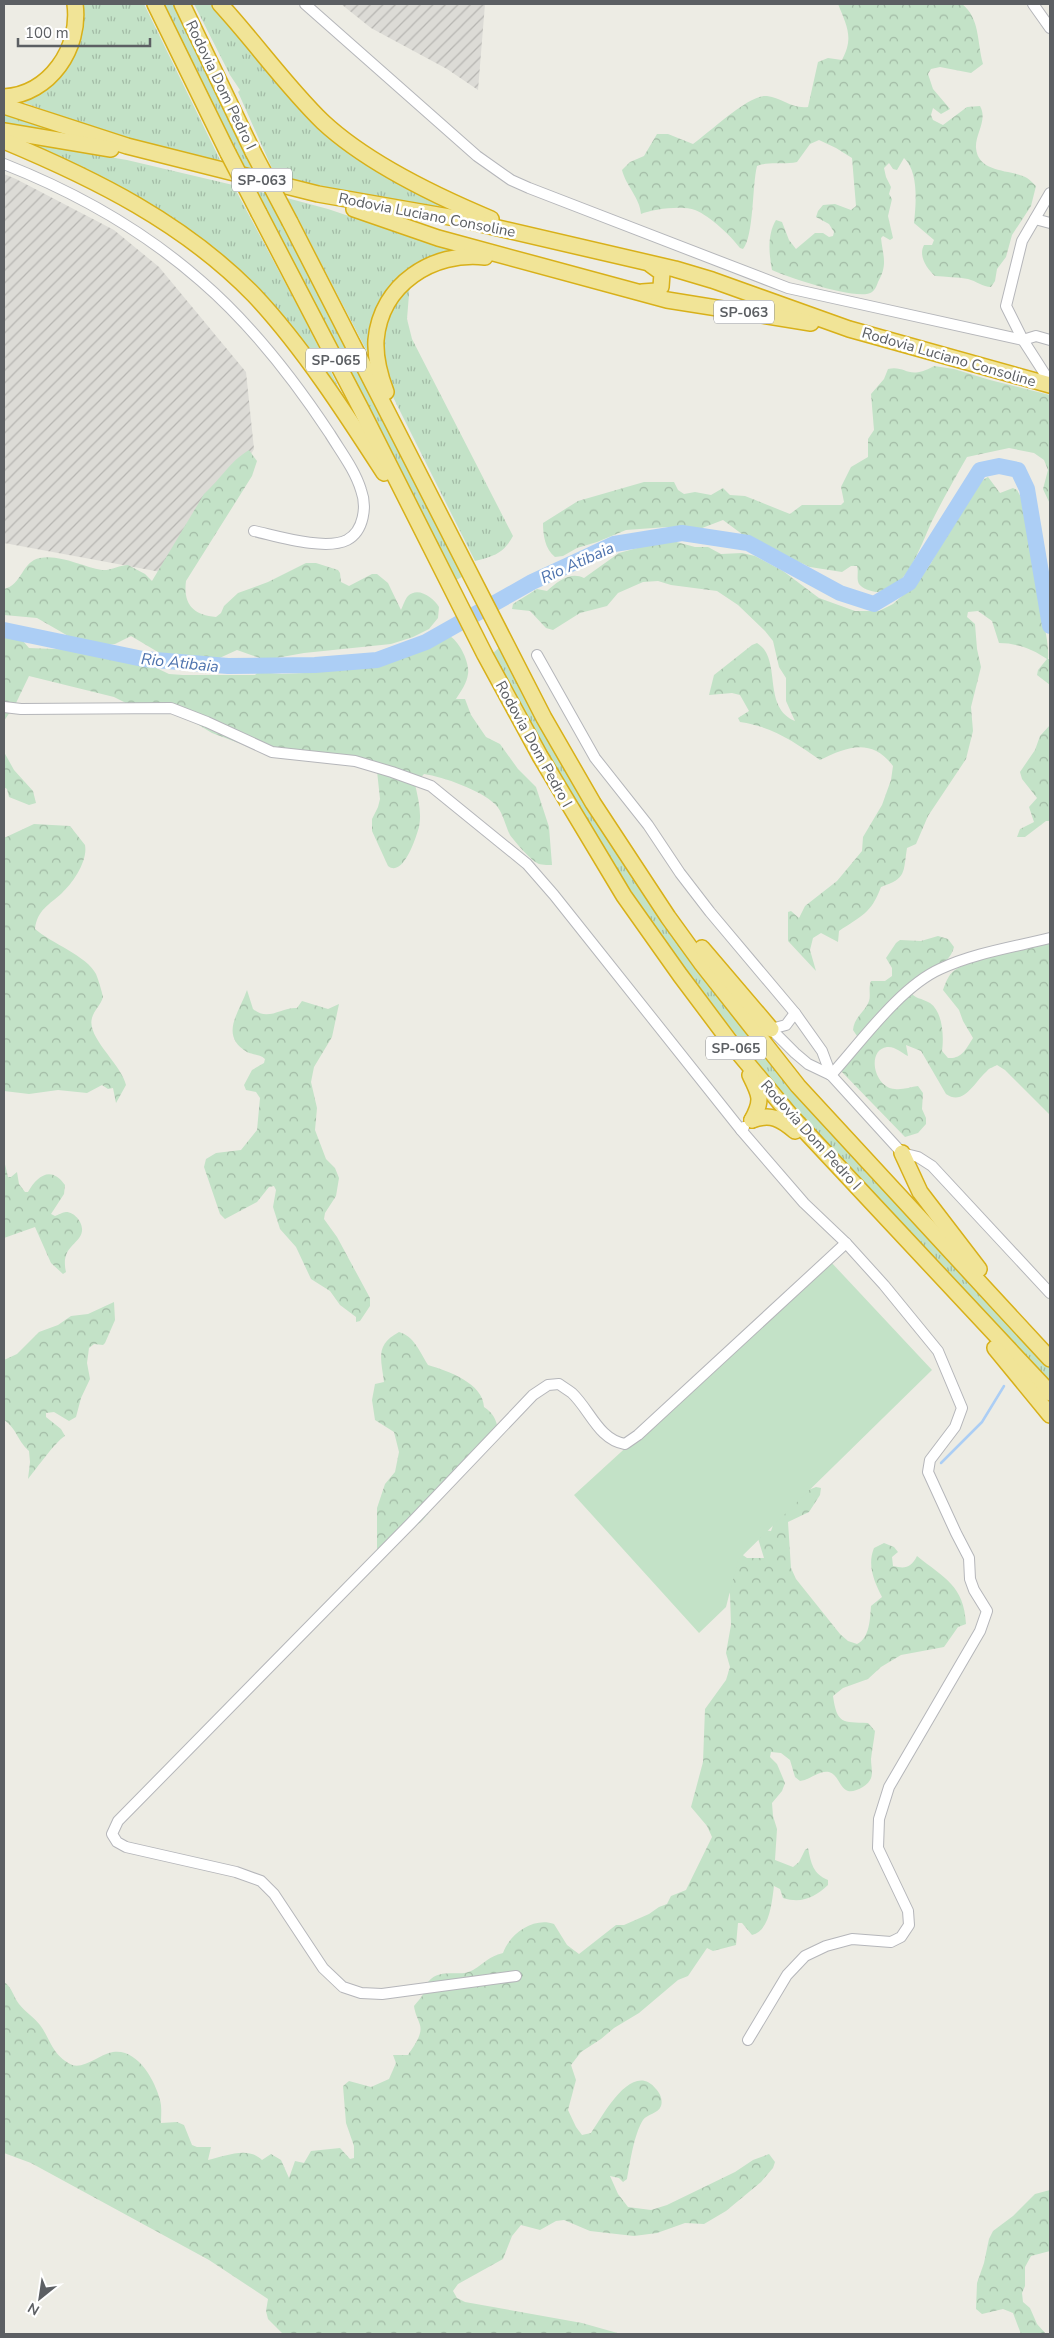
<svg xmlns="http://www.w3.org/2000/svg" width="1054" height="2338" font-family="'Nunito Sans',sans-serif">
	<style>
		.industrial { fill: url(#industrial-furrows) }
		.grass { fill: url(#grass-tufts) }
		.forest { fill: url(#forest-crowns) }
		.pitch { fill: #c3e2c7 }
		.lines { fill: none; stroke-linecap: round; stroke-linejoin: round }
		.stream { stroke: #accef5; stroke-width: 2.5 }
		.river { stroke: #accef5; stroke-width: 16 }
		.minor-casing { stroke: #b5b6ba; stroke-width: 12 }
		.highway-casing { stroke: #d8b019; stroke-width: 18 }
		.minor { stroke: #fff; stroke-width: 10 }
		.highway { stroke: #f1e497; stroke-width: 15 }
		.highway-bridge-casing { stroke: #d8b019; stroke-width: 18; stroke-linecap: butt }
		.highway-bridge { stroke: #f1e497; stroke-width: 15 }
		.labels { text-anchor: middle; stroke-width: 5; stroke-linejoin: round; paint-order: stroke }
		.shield { fill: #fff; stroke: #8d8f92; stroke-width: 1 }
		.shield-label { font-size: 14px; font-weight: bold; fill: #5c5f63 }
		.street-label { font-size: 15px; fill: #5c5f63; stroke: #fff }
		.water-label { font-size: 16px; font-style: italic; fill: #4e73ae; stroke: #fff }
	</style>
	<defs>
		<pattern id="industrial-furrows" width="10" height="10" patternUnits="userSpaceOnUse" patternTransform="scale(1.25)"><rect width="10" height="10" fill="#dcdbd6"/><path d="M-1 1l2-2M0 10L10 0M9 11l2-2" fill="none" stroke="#b6b5b1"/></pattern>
		<pattern id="grass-tufts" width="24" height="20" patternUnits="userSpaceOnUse" patternTransform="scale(1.25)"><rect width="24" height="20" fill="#c3e2c7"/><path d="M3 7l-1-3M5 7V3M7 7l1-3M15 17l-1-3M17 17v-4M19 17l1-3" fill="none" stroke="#a2baa5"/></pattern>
		<pattern id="forest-crowns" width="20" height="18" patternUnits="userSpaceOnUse" patternTransform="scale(1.25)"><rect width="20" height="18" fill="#c3e2c7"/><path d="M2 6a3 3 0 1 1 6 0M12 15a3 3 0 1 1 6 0" fill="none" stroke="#a2baa5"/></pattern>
	</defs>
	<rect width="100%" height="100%" fill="#edece4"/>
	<!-- industrial -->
	<g class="industrial">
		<path d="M341,4H485L478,90L447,69L371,28Z"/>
		<path d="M4,174L16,179L114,230L159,267L246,372L254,449L177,575L4,543Z"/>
	</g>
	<!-- grass -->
	<g class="grass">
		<path d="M80,4H144L222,164L121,138L17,100L46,84Z"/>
		<path d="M164,4H176L255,171L243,169Z"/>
		<path d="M194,4H211L299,108L452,206L451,210L325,187L275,175L238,92L240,90L230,75Z"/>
		<path d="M4,109L90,139L4,127Z"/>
		<path d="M27,143L127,160L233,185L305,320L350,410L240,276Z"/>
		<path d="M254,191L266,193L464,576L456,580Z"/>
		<path d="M287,198L328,209L450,250L451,253L402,279L372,361Z"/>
		<path d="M410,282L407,319L412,339L513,536C503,554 494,556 475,561L392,395L382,352L386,316Z"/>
		<path d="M501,646L656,911L1050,1368V1384L792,1106L676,958L616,871L555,770L492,654Z"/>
	</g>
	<!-- forest -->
	<g class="forest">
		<path d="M838,4H962C980,18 977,42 983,64L971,73L940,67L931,69L928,74L933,89L950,109L941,114L933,108L931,115L933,120L943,125L967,107L980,106C988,120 975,134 976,148C978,174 1012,169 1027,178C1030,180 1034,184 1036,186L1031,206L1012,235L1006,257L997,269L995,281L991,287C983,287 976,281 968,279C957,277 946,277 935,276C927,269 918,256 924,245H932L934,240L914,223C916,204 919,172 904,158L897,170L893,169L889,163L884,168L886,177L891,187L889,194L892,199L888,216L893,238L890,240L883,236L881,238C883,257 888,264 878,282C877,285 875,290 872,292C860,302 787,277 772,270C769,254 767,235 776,220L782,222L789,240L796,249L815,233H823L829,237L833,236L834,232L829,224L816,217L818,211L823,205L835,204L851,210L856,206L852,158L836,148L819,140L810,144L797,162C784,165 769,161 757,166C752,186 754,236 743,249L740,248C731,236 710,216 695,210C683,205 652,209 641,214C640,198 626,186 622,170L630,162L644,156L657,134H668L693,144C709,133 749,94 767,96C782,98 792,109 808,107L818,62L828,58L842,60C854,38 847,26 838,4Z"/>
		<path d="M934,366L954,369L990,380L1050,395V504L1043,489L1048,470L1044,460L1034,453L1009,448L967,457C955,478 943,499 932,521C922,542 906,594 876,592C870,591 863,589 859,584C856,578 859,572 857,566H851L842,572L810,567L750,540L723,520L697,530L667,527L626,530L597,542L577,548L563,556L555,557C545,549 543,535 543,523L578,501L644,482H674L678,490L684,494L695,492L711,495L723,488L730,495L745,496L790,514L802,505H841L844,502L841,487L851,467L868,457V439L874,430L871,394L884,379L888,369C907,365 907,381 934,366Z"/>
		<path d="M249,450L257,461L252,476L186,581C183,604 193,615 216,617L221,613L224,606L238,593L268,582L306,563H316L338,570L340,573L341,582L349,586L372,574H377L388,583L401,610C403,606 405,599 408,596C418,586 434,598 439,607L438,618L429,629L413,637L391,644L304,653L265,660L237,650L213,661L212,659L168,658L131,636L115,644L105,645L70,637L37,618L4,615V589C22,585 22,561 40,558C60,554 83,567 102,570C110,571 120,565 128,565L145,574L152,581L204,494C222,478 228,463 249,450Z"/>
		<path d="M988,477L1000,493L1013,488L1017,490L1024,503C1034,540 1039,579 1043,617C1045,631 1049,644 1048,659H1050V685L1037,675L1038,670L1047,659C1033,649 1016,643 999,643L992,621L978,611L968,612L967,617L975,624L977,649L981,667L971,707L973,731L966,759L928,816L916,844L907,848C903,873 907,878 881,887C871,914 861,916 839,931L838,942L821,933L813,938L810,950L816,971L788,941V912L791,911L799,918L805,906L837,881L862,851L863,837L882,805L891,780L893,766C872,738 848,746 820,760C793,741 773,727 740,722L738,718L749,711L740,695L732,693L709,695L714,675L752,645L757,643C783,659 761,707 795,721L786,701V678L779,667L773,641L765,631L738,605L717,591L671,585L658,581L643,582L618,593L607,606L580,613L553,630L546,628L530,611L512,609L513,604L537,589L547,591C557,582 570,571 584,578L619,553L652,544L673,541L695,547H708L721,554L742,553L755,556L783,571L819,598L855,611H879L893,604L918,582L931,563L969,495L981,481Z"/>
		<path d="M4,634L23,641L29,648L104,651L144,662L169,674L183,675H255L258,672L282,674L304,673L328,670L358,661L394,659L428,647L449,636C459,640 470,663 468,674C467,683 461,691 456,699H465L471,715L486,737L500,744L518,769L536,787L549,827L552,865C548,865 540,865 537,863C530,859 515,842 510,835C505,825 503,812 495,804C480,790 444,777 424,774L415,784C418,798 422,813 419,827C416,838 403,878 388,866L372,831V819L378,807L380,799L377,771L370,766L309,761L252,748L212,733L177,712L140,710L114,697L29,676L16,703L4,721Z"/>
		<path d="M1050,725V821H1046L1025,837H1017L1020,829L1034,822L1029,807L1037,798L1022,779L1020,772L1035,750L1040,736Z"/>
		<path d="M4,752L14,770L33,791L36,803L29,805L9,797L7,789L4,787Z"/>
		<path d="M34,824L70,826L85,845C88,861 73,883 62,893C49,905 37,910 35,929C51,943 87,956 96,974C99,981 101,989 103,997C101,1005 94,1010 92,1018C86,1037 122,1065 126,1085L116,1103L113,1088L108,1089L102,1085L87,1093L58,1090L29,1094L4,1091V838Z"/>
		<path d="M938,936L948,939L954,947C948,972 916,967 910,991C914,999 922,998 930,1003C943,1012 944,1037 942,1051L948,1058C962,1059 966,1049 973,1038L963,1021L959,1010L943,990C946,982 948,975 955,970C973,958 1027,948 1050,941V1115L1005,1070L997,1065C994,1067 989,1068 987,1071C975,1081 964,1107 946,1094L921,1051L906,1045L908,1056C902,1053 895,1046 887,1047C866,1050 874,1088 895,1089C902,1090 911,1087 918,1086L923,1093L922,1109L926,1118V1124L918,1133L905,1137L841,1071L859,1039L853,1030C854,1017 865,1012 869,1001C871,995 868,988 871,981H885L892,976V968L886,958L896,943L900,940L921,941Z"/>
		<path d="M247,990L253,1009C268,1022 281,1007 297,1008L302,1001L328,1009L339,1004L332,1037L314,1067L311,1082L317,1108L315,1130L326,1159L335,1168L339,1178L336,1196L325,1213L324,1219L337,1237L370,1298V1306L360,1321L356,1322V1317L340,1305L330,1291L311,1279L296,1247L280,1229L273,1207L276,1190L274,1186L269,1187L257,1202L225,1219L220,1214L204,1167L206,1159L216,1153L241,1150L257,1130L260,1098L256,1092L246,1090L244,1085L252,1070L264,1063L265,1059C260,1054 253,1055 247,1052C219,1035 239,1013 247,990Z"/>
		<path d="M4,1160L8,1177H11L17,1172L19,1184L25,1192H28C37,1176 51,1165 65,1185L64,1194L51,1214L55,1216C58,1215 63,1212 66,1212C75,1212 83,1223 82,1231C80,1245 60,1246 66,1272L63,1274L51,1263L35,1227L4,1238Z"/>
		<path d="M114,1302L115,1320L105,1343L103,1345L94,1344L89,1348L87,1363L90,1379L81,1398L76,1417L69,1421L54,1412L46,1413V1417L61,1429L65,1436C55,1442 37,1468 28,1479L30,1462L29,1451C16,1439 18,1430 4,1420V1360L17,1354L39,1332L58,1325L71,1316L88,1314Z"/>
		<path d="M399,1332C414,1336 420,1352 428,1365C448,1371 483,1383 484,1407C493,1413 496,1419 498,1429L422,1521L377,1556V1508L385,1484L395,1472L399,1452L394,1432L375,1420L372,1400L375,1384L384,1382C381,1358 375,1345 399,1332Z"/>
		<path d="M816,1487L821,1488L820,1495L809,1512L788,1522L791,1568L796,1579L840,1634L848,1641L857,1644C870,1638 870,1618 871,1606L882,1597C874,1581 867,1565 874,1548L884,1543L894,1547L898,1552L892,1557L893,1566C905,1569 911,1568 917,1556C944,1578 964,1585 966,1624L958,1627L944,1647L901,1655L881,1667L868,1679L843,1688L833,1696C837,1724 842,1722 868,1723L875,1731C874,1740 872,1750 871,1759C871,1765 873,1773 871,1778C869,1785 855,1793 848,1791C839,1788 839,1775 829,1772C819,1770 810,1780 800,1781L795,1777L790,1760L781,1753L771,1752L770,1757L777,1764L785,1783L782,1791L772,1803L773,1816L777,1829L775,1860L793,1867L799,1862L805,1850L808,1848C811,1863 813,1874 828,1880V1885C815,1897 802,1904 783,1898L780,1889L774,1886C772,1901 770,1931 752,1935L742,1923H738L736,1945L713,1951L707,1948L688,1976L678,1980L639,2013L614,2028L601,2039L581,2052L571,2065L576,2080L568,2110L576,2127L582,2135L591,2133C602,2117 632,2059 656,2089C660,2093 663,2100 661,2106C658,2114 647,2114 643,2120C634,2134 630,2163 627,2179L623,2182L619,2178L610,2176L618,2194L628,2207L651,2210L667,2205L735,2172L753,2160L769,2154L775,2162L773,2168L761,2182L726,2211L704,2224L685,2223L657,2233L634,2236L590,2231L564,2220L556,2221L540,2230L521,2225L512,2236L503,2259L458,2284L453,2291L457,2298L465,2302L582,2323L621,2334H283L268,2319L266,2311L268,2299L209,2260L31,2163L4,2153V1982C12,1987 13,1996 19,2004C25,2012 34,2017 40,2025C51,2040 51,2053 70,2064C82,2071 100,2054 113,2052C137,2048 155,2080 160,2100C162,2107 161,2115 161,2123L177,2122L184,2125L192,2145L197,2147H211L208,2160C226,2156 248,2146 262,2160L271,2154L281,2160L289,2178L295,2161L304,2163L311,2151L340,2148L350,2159L354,2158V2146L346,2123L343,2086L349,2081L371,2087L389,2079L396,2063L393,2055H408C413,2047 423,2035 420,2025C418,2018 415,2014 414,2006C417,2002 421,1998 424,1993C426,1990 426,1985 428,1982C440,1967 460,1978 473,1970C486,1962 488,1957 503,1953C510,1933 534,1917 554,1924L567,1945L579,1954L616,1925H624L649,1914L659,1907L667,1904L671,1896L686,1890L712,1837L707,1826L691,1807L703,1762L705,1709L726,1680L730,1667L726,1653L731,1625L730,1594L723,1581L737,1551L747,1558H764L756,1532L759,1530L771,1531L782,1500Z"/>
		<path d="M1050,2190V2251L1031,2256L1025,2267V2286L1022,2293L1023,2302L1030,2308L1037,2324L1046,2334H1021L1013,2313L1003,2309L982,2314L976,2309L977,2283L984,2263L989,2239L993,2231L1013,2216L1035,2194Z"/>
	</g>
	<!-- pitch -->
	<path class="pitch" d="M830,1261L932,1370L738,1560L726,1607L699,1633L574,1495Z"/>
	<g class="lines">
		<!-- stream -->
		<path class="stream" d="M941,1463L982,1422L1004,1386"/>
		<!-- river -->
		<path class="river" d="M4,630L143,659L228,666L315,665L377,660L426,642L532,582L614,544L682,533L748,543L840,593L874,604L909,583L980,470L999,466L1018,470L1027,489L1050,626"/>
		<defs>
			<g id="minor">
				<path d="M305,4L477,156L511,180L529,188L788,288L1023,340L1036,336L1050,340"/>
				<path d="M1033,4L1050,28"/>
				<path d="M4,164C75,192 143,230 201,281C252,325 293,378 330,434C341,452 355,470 361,490C367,506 364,531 347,540C325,551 277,536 254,531"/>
				<path d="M1050,193L1022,241L1006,306L1023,340L1050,382"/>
				<path d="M1035,219L1050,223"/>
				<path d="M537,655L595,758L648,825L680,873L710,912L795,1013L822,1051L831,1075"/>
				<path d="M4,707L21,709L171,708L207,722L272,752L355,761L392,772L431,786L527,864L554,895L741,1130L744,1127"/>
				<path d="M771,1029L795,1053L808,1064L831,1075L902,1153L918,1157L932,1166L1050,1293"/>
				<path d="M771,1029L786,1025L795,1013"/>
				<path d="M831,1075C861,1042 900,987 940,969C974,953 1014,947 1050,938"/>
				<path d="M741,1130L804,1203L846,1243L884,1285L938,1351L962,1408L955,1427L930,1460L928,1472L956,1533L969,1558L970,1579L974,1590L987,1611L980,1631L889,1787L879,1819L878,1848L908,1911L909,1925L901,1937L891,1942L852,1939L826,1946L805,1956L787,1975L748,2040"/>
				<path d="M516,1976L382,1994L361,1993L343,1987L323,1968L274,1894L261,1881L236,1872L126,1847L117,1842L112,1834L118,1821L411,1523L533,1395L548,1385L559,1384C563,1387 568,1390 572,1393C590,1410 599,1440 625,1444L638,1435L846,1243"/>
			</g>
			<g id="highway">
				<path d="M155,4L228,153"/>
				<path d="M182,4L253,152"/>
				<path d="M220,4C255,42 286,86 323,122C367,163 436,196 491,219"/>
				<path d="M4,97C50,94 81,48 75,4"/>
				<path d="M4,106L127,146L318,194L455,218L675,269L712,280L849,329L1050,385"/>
				<path d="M4,131L111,149"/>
				<path d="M4,141C95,179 184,223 254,295C302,346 346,414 384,473"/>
				<path d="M354,209L438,238L667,300L811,323"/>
				<path d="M259,213L361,409L485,655L540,756L624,896L680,975L737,1051L791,1116L1050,1393"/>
				<path d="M290,222L544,718L593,803L668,917L702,964L798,1086L1050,1359"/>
				<path d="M642,292L656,291L661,287L662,273L651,265"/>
				<path d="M386,392C380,376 375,358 376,340C381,284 433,251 485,257"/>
				<path d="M702,948L771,1029"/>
				<path d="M750,1075C760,1095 763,1100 752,1120"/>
				<path d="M752,1120C771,1113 781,1119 795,1131"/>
				<path d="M902,1153L920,1192L979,1269"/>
				<path d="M995,1348L1050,1415"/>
			</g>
		</defs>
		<!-- minor casing -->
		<use href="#minor" class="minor-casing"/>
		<!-- highway casing -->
		<use href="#highway" class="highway-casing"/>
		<!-- minor -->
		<use href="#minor" class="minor"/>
		<!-- highway -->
		<use href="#highway" class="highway"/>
		<defs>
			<g id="highway-bridge">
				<path d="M253,152L290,222"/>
				<path d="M228,153L259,213"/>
			</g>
		</defs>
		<!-- highway-bridge casing -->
		<use href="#highway-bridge" class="highway-bridge-casing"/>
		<!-- highway-bridge -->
		<use href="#highway-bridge" class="highway-bridge"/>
	</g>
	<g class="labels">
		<!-- shield labels -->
		<g class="shield">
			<rect x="232" y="168.5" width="60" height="23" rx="4"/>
			<rect x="714" y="300.5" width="60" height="23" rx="4"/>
			<rect x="306" y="348.5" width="60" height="23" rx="4"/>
			<rect x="706" y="1036.5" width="60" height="23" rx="4"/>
		</g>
		<g class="shield-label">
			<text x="262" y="185">SP-063</text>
			<text x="744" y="317">SP-063</text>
			<text x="336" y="365">SP-065</text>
			<text x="736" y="1053">SP-065</text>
		</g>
		<!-- street labels -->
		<g class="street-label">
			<text transform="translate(221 85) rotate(64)" y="5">Rodovia Dom Pedro I</text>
			<text transform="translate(427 215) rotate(11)" y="5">Rodovia Luciano Consoline</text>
			<text transform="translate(949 357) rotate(16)" y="5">Rodovia Luciano Consoline</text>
			<text transform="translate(534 744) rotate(61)" y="5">Rodovia Dom Pedro I</text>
			<text transform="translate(811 1135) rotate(48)" y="5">Rodovia Dom Pedro I</text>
		</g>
		<!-- water labels -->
		<g class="water-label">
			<text transform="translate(577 562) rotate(-24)" y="6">Rio Atibaia</text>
			<text transform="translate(180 662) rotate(6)" y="6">Rio Atibaia</text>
		</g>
	</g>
	<!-- border -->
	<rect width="1054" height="2338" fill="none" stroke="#5c5f63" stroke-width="10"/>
	<!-- north arrow -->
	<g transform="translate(40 2298) rotate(210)" stroke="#ffffff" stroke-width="4" paint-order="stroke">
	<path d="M0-4L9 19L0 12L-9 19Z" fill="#5c5f63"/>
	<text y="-8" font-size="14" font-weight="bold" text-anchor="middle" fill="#5c5f63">N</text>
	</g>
	<!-- scale -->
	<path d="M18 38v8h132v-8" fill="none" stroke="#5c5f63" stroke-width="2.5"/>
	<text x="25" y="38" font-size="15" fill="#5c5f63" stroke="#ffffff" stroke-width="4" paint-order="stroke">100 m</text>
</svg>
